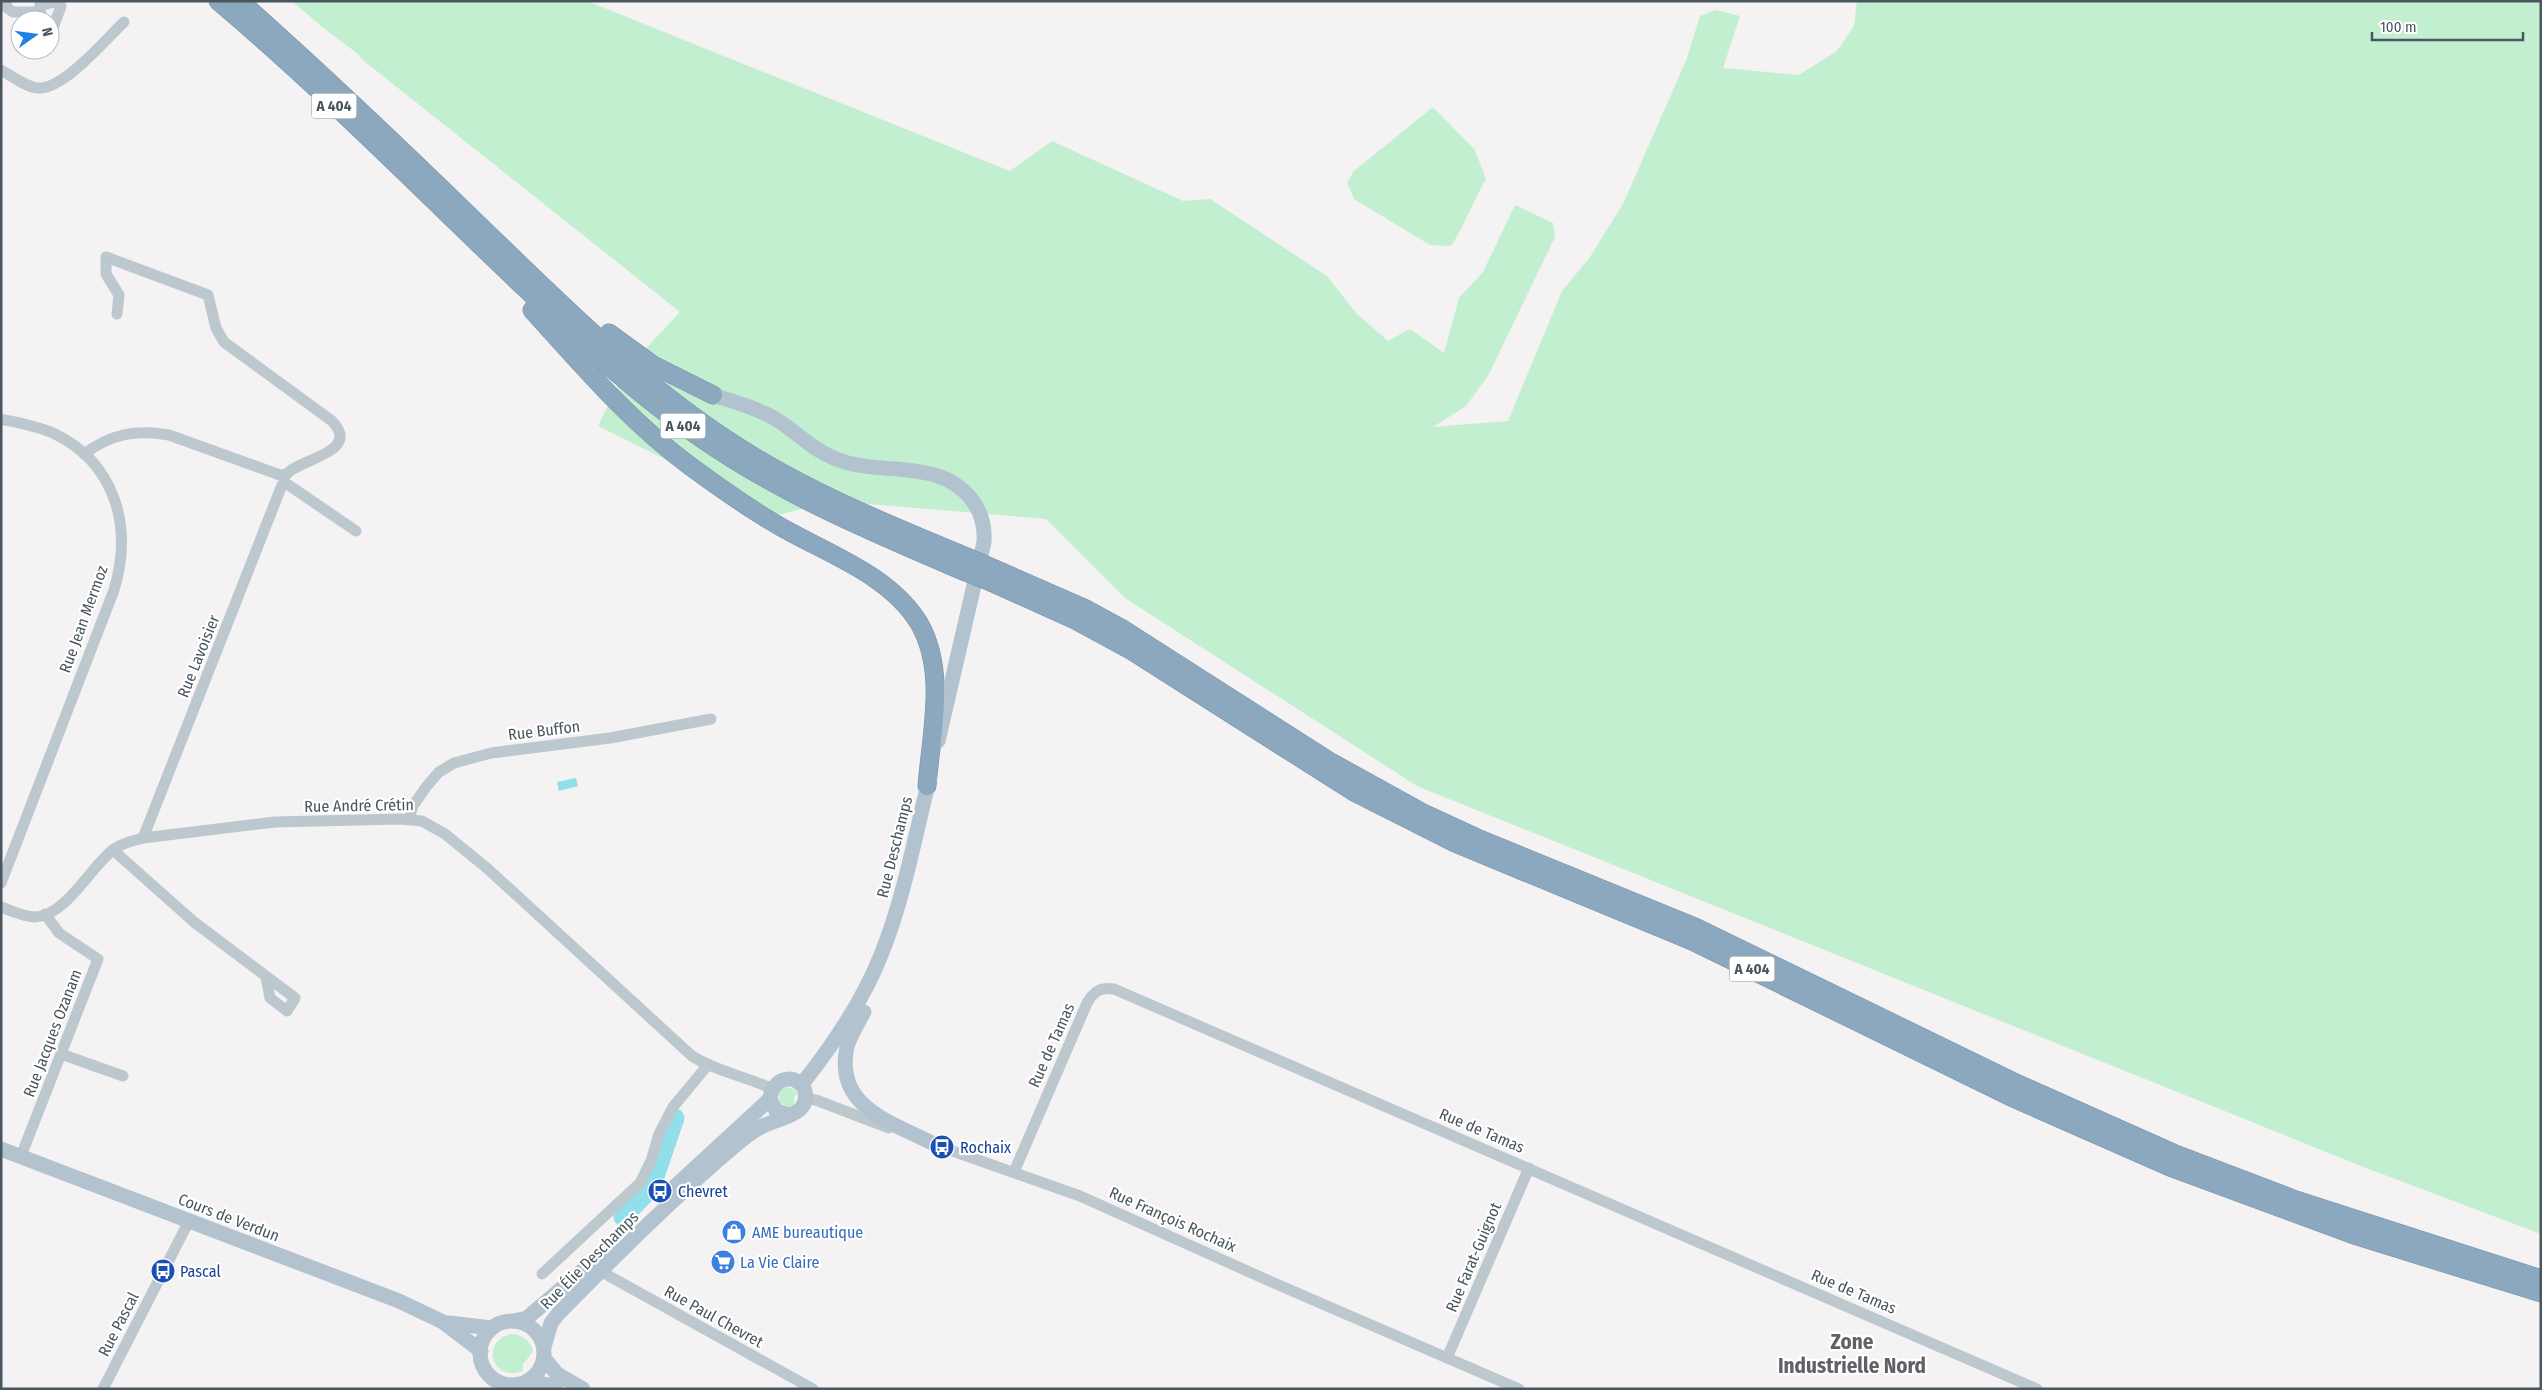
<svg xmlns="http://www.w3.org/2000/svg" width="2542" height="1390" font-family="'Fira Sans Condensed',sans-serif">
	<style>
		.green { fill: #c2efd0 }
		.water { fill: #90dfeb }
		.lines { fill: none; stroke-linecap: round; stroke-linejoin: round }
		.river { stroke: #90dfeb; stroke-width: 19 }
		.highway-casing { stroke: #7693ab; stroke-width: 19 }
		.minor { stroke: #bdc7ce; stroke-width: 11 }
		.major { stroke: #b2c3cf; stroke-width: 15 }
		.highway { stroke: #8ba8bf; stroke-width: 18 }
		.highway-bridge-casing { stroke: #7693ab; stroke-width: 19; stroke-linecap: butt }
		.highway-bridge { stroke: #8ba8bf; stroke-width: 18 }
		.labels { text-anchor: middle; stroke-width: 4.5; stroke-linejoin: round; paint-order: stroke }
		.shield { fill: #fff; stroke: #80898f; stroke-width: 1 }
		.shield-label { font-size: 15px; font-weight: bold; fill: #49565f }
		.street-label { font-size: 16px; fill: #49565f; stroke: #fff }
		.transit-label { font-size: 16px; fill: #164399; stroke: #fff; text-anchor: start }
		.shop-label { font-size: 16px; fill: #366cbe; stroke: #fff; text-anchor: start }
		.district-label { font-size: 21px; font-weight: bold; fill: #5e6266; stroke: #fff }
	</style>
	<rect width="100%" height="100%" fill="#f4f2f2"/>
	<!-- green -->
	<g class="green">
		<path d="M292,1H587L1010,171L1052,141L1183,201L1210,199L1327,276L1357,314L1388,341L1410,329L1444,353L1459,298L1483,272L1515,205L1553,223L1555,237L1488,376L1466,406L1433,427L1508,421L1562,291L1590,257L1624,202L1687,58L1700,16L1716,10L1740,16L1723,68L1799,75L1837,51L1854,26L1857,1H2541V1234L2366,1168L1417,786L1125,598L1046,519L834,501L778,515L598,426L624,372L680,312L364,61L358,54L322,27Z"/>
		<path d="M1433,107L1475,150L1486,179C1473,201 1465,225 1451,246L1430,245L1354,199L1347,182L1354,171Z"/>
		<path d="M787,1087L794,1089L798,1094L794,1097V1106L788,1107L780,1103L779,1096L781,1090Z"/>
		<path d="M511,1334C523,1335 531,1340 533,1352L523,1364V1371C493,1383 479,1342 511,1334Z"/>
	</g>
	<!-- water -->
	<path class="water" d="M576,778L578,786L559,791L557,782Z"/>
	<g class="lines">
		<!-- river -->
		<path class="river" d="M623,1217L651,1188L675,1118"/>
		<defs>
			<g id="highway">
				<path d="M218,1C320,87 414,182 510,274C571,332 631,391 701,438C783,495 872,532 963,571"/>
				<path d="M240,1C321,73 399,147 477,223C557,300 636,380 729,441C803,490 885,523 967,557"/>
				<path d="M532,310C582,365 630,422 690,466C720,488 749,509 781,527C828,554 890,575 919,623C947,671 931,734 927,786"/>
				<path d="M609,333L653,365L713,395"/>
				<path d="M997,570L1086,609L1121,628L1329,761L1425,814L1477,838L1695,927L2018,1084L2173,1153L2296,1200L2541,1279"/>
				<path d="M993,583L1073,619L1132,651L1354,792L1455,843L1692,941L2011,1097L2170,1167L2357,1236L2541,1293"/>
			</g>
		</defs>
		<!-- highway casing -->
		<use href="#highway" class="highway-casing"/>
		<!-- minor -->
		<g class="minor">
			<path d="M6,1V7L13,12H40"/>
			<path d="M41,20L40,5L55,2L61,6L53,28L50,27"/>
			<path d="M1,70C12,76 27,88 39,88C64,89 106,39 124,22"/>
			<path d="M1,419C19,423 37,426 53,433C116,463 133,527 114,590L1,883"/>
			<path d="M84,454C111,434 136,429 169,435L280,475L287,474C298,459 362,453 332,421L224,342L216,328L208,295L106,257V274L119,295L117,314"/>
			<path d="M287,484L356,531"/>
			<path d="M409,819L413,806L426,787L439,772L454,763L491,753L610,738L711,719"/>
			<path d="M143,838L282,485"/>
			<path d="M113,850L194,922L295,998L287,1011L270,998L266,977"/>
			<path d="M1,907C12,911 24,917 35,917C66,916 91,866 114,849C122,843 132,841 143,838L275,822L400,819L422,821L445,834L488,869L692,1056C717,1072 746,1076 772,1089"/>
			<path d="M61,1054L123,1076"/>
			<path d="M806,1099L816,1100L889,1128"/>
			<path d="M930,1143L1080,1196L1274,1283L1519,1389"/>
			<path d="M21,1156L98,959L59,933L45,914"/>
			<path d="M1014,1172L1087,1003C1094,991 1101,987 1114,989L2037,1389"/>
			<path d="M600,1271L813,1389"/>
			<path d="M542,1274L640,1183L651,1161L659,1134L673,1107L707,1066"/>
			<path d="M1447,1358L1529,1168"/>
			<path d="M103,1389L189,1221"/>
		</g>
		<!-- major -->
		<g class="major">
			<path d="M713,395C734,402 755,407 774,418C795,430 811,449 834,458C878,478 939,456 972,500C982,513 985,526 984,542L938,741"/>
			<path d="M864,1012C858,1023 850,1035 847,1047C834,1108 892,1122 936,1145"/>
			<path d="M802,1084C833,1045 862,1003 881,955C904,898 915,836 930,776"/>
			<path d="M1,1149L399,1301L443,1322L481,1351"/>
			<path d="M670,1191L770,1099"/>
			<path d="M514,1321L527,1318L608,1249"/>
			<circle cx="512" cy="1353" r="32"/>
			<path d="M449,1323L492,1328"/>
			<path d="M544,1347L551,1323L558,1314C616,1255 675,1196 738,1143C746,1137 754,1130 763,1126C781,1117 813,1115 804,1088C792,1071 772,1080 770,1099L776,1111L789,1115"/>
			<path d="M544,1358L557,1374L583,1389"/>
			<path d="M527,1382L549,1385L556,1389"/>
		</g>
		<!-- highway -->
		<use href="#highway" class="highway"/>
		<defs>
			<g id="highway-bridge">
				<path d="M967,557L997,570"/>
				<path d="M963,571L993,583"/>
			</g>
		</defs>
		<!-- highway-bridge casing -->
		<use href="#highway-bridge" class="highway-bridge-casing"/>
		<!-- highway-bridge -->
		<use href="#highway-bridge" class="highway-bridge"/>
	</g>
	<!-- icons -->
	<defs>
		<symbol id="bus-disc" viewBox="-11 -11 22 22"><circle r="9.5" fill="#1a4fb4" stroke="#fff"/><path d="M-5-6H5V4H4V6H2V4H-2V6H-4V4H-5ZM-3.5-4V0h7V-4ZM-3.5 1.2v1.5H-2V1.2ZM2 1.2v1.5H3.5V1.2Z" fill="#fff"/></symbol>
		<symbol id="shop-disc" viewBox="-11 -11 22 22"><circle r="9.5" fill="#3f7fe0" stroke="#fff"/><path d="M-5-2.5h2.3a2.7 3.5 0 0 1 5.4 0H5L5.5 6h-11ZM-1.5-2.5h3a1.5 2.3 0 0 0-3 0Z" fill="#fff"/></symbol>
		<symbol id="supermarket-disc" viewBox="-11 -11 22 22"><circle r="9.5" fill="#3f7fe0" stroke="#fff"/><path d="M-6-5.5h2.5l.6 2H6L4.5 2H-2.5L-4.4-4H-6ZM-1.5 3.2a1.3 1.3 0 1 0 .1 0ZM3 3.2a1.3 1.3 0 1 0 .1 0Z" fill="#fff"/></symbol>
	</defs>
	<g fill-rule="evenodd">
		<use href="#bus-disc" x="928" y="1133" width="28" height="28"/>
		<use href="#bus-disc" x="646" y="1177" width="28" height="28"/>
		<use href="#shop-disc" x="720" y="1218" width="28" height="28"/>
		<use href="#supermarket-disc" x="709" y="1248" width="28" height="28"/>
		<use href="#bus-disc" x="149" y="1257" width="28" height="28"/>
	</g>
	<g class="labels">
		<!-- shield labels -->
		<g class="shield">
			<rect x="311.5" y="93.5" width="45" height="25" rx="4"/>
			<rect x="660.5" y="413.5" width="45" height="25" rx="4"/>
			<rect x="1729.5" y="956.5" width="45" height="25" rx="4"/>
		</g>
		<g class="shield-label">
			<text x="334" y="111">A 404</text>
			<text x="683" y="431">A 404</text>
			<text x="1752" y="974">A 404</text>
		</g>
		<!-- street labels -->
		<g class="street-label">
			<text transform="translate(83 619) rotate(-70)" y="6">Rue Jean Mermoz</text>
			<text transform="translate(198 656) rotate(-68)" y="6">Rue Lavoisier</text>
			<text transform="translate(544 730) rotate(-7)" y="6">Rue Buffon</text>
			<text transform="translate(359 805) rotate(-1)" y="6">Rue André Crétin</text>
			<text transform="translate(894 847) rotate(-76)" y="6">Rue Deschamps</text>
			<text transform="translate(52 1033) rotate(-69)" y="6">Rue Jacques Ozanam</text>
			<text transform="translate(1051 1045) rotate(-66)" y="6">Rue de Tamas</text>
			<text transform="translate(1482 1130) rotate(23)" y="6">Rue de Tamas</text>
			<text transform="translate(229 1217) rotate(21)" y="6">Cours de Verdun</text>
			<text transform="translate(1173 1219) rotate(24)" y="6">Rue François Rochaix</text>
			<text transform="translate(1473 1257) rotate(-67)" y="6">Rue Farat-Guignot</text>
			<text transform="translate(589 1260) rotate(-45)" y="6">Rue Élie Deschamps</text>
			<text transform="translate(1854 1291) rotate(23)" y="6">Rue de Tamas</text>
			<text transform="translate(714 1316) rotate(29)" y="6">Rue Paul Chevret</text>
			<text transform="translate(118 1324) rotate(-63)" y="6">Rue Pascal</text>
		</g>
		<!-- transit labels -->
		<g class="transit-label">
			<text x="960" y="1153">Rochaix</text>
			<text x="678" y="1197">Chevret</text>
			<text x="180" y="1277">Pascal</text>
		</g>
		<!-- shop labels -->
		<g class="shop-label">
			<text x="752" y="1238">AME bureautique</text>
			<text x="740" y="1268">La Vie Claire</text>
		</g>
		<!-- district labels -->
		<g class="district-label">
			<text x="1852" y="1349">Zone<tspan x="1852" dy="24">Industrielle Nord</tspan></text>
		</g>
	</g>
	<!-- border -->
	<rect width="2542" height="1390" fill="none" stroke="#49565f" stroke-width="5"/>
	<!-- north arrow -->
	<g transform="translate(35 35) rotate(76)"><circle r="24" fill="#ffffff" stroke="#b6bbbf"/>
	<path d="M0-4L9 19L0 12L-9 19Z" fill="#1d82e2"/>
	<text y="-8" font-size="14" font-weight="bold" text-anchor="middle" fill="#49565f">N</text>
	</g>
	<!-- scale -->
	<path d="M2372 32v8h151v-8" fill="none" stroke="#49565f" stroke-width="2.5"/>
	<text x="2380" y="32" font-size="15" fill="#49565f" stroke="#ffffff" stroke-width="4" paint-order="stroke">100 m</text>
</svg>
